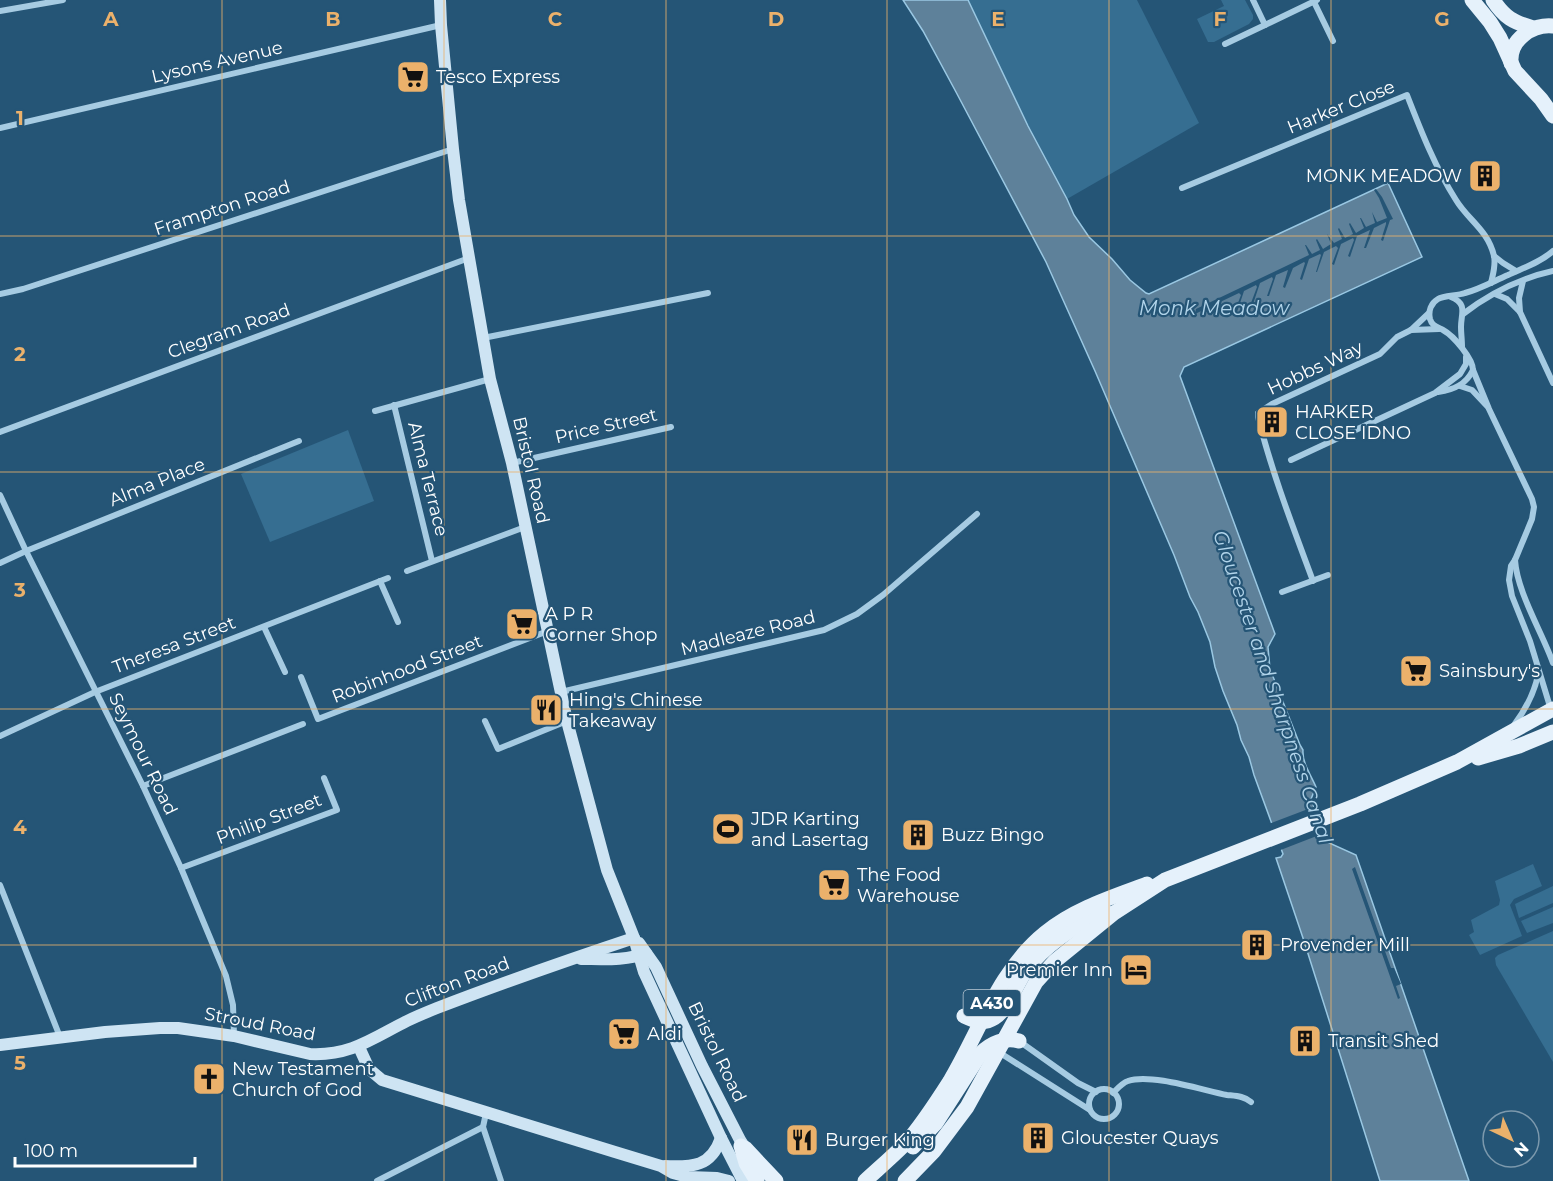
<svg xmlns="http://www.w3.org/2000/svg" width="1553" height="1181" font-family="Montserrat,sans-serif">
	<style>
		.green { fill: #366e91 }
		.water { fill: #5e819a; stroke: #9ac8e3; stroke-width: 1.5 }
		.pier { fill: #255576 }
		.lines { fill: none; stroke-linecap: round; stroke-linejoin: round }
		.street { stroke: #a6cbe2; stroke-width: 6 }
		.secondary { stroke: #cee4f3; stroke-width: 12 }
		.primary { stroke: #e5f1fb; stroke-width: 15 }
		.grid { fill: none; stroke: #ebb16b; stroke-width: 1.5; stroke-opacity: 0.55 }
		.labels { text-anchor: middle; stroke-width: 4.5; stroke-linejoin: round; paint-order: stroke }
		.shield { fill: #255576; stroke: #beccd6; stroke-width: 1.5 }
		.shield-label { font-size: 16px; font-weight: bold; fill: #fff }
		.street-label { font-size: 18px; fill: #fff; stroke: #255576 }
		.poi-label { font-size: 18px; fill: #fff; stroke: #255576; text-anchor: start }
		.water-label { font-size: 20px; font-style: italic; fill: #b1d4ea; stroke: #255576 }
		.grid-label { font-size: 20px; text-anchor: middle; font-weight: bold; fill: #ebb16b; stroke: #255576; stroke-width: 4.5; stroke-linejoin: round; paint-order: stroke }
	</style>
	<rect width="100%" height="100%" fill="#255576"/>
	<!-- green -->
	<g class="green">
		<path d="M968,0H1137L1199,123L1067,199L1028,126Z"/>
		<path d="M1221,0H1245L1253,15V19L1249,24L1214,42H1208L1197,19L1224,6Z"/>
		<path d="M348,430L374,501L270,542L241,474Z"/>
		<path d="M1533,864L1542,886L1514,899L1510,905L1522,936L1480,955L1469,935L1474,932L1471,920L1499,905L1500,900L1495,881Z"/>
		<path d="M1553,886V903L1519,918L1515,904Z"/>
		<path d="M1553,907V923L1527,933L1521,921Z"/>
		<path d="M1553,931V1062L1496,965L1495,958L1498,955Z"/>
	</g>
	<!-- water -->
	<path class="water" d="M903,0H968L1028,126L1067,199L1074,215L1089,237L1112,259L1130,280L1146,293L1149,294L1388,183L1422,257L1184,367L1180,376L1275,634L1268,647L1270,669L1300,745L1303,750C1302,763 1311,775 1316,787L1311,799L1327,842L1356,855L1469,1181H1380L1304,941L1276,858L1281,857L1283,854L1254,775L1249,757L1241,740L1237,725L1223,691L1215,667L1210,642L1198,612L1190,597L1174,555L1095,371L1046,262L956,92L923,31Z"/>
	<!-- pier -->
	<g class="pier">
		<path d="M1376,189L1382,197L1393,219L1390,220L1383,241L1381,240L1386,224V222L1374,228L1366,248H1364L1370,230L1357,236L1350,257L1348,256L1354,240L1353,238L1341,244L1334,265L1332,264L1338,248L1336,246L1324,252L1317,272H1316L1321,255L1320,254L1309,259L1302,280L1300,279L1305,263L1304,262L1293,268L1285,288L1283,287L1288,270L1276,275L1269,296H1267L1273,279L1272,277L1260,283L1253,304L1251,303L1257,287L1256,285L1244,291L1237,312L1235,311L1241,295L1239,293L1195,314L1196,309L1309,255L1305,245H1306L1312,254L1320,250L1316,240L1317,239L1323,249L1331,244L1327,234L1334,243L1342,239L1338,229L1339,228L1345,238L1353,234L1349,224L1350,223L1356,233L1364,228L1360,218H1361L1366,227L1375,223L1372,212L1377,222L1387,218L1379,198L1374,190Z"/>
		<path d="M1316,806L1327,832L1278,851L1269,824Z"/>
		<path d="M1355,867L1391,968H1394L1401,984L1396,986L1400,998L1398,999L1352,869Z"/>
	</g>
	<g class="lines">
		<!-- street -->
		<g class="street">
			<path d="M1253,0L1265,25L1317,0"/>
			<path d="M1314,2L1333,41"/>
			<path d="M0,11L63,0"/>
			<path d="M1225,44L1265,25"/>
			<path d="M0,128L441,25"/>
			<path d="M1182,188L1407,95C1421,131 1435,167 1456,200C1468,220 1488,230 1494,256C1496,265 1493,274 1491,283"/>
			<path d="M1494,256L1503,263L1516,271"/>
			<path d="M0,294L23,289L453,149"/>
			<path d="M1495,294L1507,299L1520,312L1553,383"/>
			<path d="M1451,297C1468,304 1461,313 1461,327C1461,333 1462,340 1462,347"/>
			<path d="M1520,312L1519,298L1523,281"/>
			<path d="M1463,314C1489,294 1521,278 1553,271"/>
			<path d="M1411,330L1439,329"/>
			<path d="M483,338L708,293"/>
			<path d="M1460,386L1472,390L1487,406"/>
			<path d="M1438,392C1453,390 1466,385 1473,370"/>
			<path d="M394,405L432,561"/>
			<path d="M375,411L490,379"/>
			<path d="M0,432L469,258"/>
			<path d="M1291,460L1435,393L1460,374L1466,364V357"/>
			<path d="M512,463L671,427"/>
			<path d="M0,495L26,551L143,786L181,868L226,976L233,1005L234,1036"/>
			<path d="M1515,560C1517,592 1542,632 1553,663"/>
			<path d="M0,563L26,551L299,441"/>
			<path d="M407,571L525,527"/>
			<path d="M380,581L398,622"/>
			<path d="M1313,581C1293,527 1272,473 1258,417V413L1272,404L1380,354L1397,337L1411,330L1429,313"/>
			<path d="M1282,592L1328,575"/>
			<path d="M264,627L285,672"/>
			<path d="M301,677L318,719L548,631"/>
			<path d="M561,692L824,630L857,614L883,595L977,514"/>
			<path d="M1551,710L1530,641L1512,596L1509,580L1511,566L1515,560L1532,519L1534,507L1532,499L1489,409L1473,370C1473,359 1454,336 1443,330C1437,327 1432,326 1430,319C1428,311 1431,303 1438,299C1444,295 1457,296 1465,293C1480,289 1494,281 1508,275C1523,268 1541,262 1553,251"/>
			<path d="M485,721L498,749L567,721"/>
			<path d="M1514,725C1526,709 1534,694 1538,675"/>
			<path d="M0,736L95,692L388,578"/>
			<path d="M143,786L303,724"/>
			<path d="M181,868L337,810L324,778"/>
			<path d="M0,885L60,1037"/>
			<path d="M1019,1041L1078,1083L1096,1092"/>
			<path d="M997,1051L1090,1110"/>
			<circle cx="1104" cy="1104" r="15"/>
			<path d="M1113,1093C1118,1088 1122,1083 1128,1081C1150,1073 1202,1090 1227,1095C1236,1096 1244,1096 1251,1102"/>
			<path d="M486,1113L483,1127L501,1181"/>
			<path d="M377,1181L483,1127"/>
		</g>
		<!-- secondary -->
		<g class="secondary">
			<path d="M440,0L441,25L453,149L459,200L490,379L512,463L567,721L607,870L634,938L644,972L721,1138L743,1181"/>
			<path d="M639,943L656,967L702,1066L740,1140L747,1151"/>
			<path d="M581,959C601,959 627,961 646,953"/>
			<path d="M0,1045L105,1032L160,1028H178L234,1036L310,1054C351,1056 373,1038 407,1021C417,1016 427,1012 437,1008C502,983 568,960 634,938"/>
			<path d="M359,1047L369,1069L382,1080L615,1152L661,1166L673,1173L688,1177L717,1178L729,1181"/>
			<path d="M665,1166C693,1167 711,1167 721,1138"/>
		</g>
		<!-- primary -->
		<g class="primary">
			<path d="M1472,0L1490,22L1500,38L1515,71L1541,99L1553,116"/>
			<path d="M1493,0C1505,18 1513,22 1533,28"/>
			<path d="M1511,63C1509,40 1532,24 1553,26"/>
			<path d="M1478,758L1519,746L1553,732"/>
			<path d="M964,1016C975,1021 983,1025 994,1018C1009,1009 1016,983 1027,969C1047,943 1076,925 1105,911"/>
			<path d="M741,1146L746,1163L757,1181"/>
			<path d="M913,1147L936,1123L981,1053C991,1043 1005,1037 1019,1041"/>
			<path d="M745,1148L776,1181"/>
			<path d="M865,1181C878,1169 892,1157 905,1144C922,1125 936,1103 950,1081C980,1031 998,971 1045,933C1074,909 1112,897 1147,884"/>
			<path d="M905,1181L934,1151L967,1107L1036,982L1055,961L1114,913L1165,880L1360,804L1457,762L1553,709"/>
		</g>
	</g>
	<!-- grid -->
	<path class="grid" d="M222,0V1181M444,0V1181M666,0V1181M887,0V1181M1109,0V1181M1331,0V1181M0,236H1553M0,472H1553M0,709H1553M0,945H1553"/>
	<!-- icons -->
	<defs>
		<symbol id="supermarket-square" viewBox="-11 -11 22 22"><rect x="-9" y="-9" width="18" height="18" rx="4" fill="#ebb16b" stroke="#255576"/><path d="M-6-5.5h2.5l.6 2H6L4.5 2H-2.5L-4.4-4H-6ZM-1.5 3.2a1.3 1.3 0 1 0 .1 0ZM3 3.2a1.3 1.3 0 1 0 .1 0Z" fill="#111"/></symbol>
		<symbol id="building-square" viewBox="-11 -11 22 22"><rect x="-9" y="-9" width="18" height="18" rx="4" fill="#ebb16b" stroke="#255576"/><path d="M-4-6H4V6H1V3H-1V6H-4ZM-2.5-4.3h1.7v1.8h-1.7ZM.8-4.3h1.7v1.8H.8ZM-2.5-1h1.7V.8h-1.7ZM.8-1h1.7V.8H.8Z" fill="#111"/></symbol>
		<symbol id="restaurant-square" viewBox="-11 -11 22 22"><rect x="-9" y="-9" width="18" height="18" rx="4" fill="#ebb16b" stroke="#255576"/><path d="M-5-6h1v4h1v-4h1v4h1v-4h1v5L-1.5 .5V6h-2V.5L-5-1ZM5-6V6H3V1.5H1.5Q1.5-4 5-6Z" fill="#111"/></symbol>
		<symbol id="stadium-square" viewBox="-11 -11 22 22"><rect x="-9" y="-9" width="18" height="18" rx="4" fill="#ebb16b" stroke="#255576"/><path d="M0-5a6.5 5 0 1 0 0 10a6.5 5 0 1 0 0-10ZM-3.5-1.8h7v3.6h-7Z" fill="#111"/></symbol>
		<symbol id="hotel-square" viewBox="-11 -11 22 22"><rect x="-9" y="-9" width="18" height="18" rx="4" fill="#ebb16b" stroke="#255576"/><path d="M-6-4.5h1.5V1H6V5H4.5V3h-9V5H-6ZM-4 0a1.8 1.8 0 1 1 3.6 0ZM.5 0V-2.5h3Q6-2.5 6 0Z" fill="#111"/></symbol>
		<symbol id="church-square" viewBox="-11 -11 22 22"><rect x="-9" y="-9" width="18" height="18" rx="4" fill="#ebb16b" stroke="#255576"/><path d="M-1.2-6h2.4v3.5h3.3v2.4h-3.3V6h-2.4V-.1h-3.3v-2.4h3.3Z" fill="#111"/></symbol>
	</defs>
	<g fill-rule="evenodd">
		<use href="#supermarket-square" x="394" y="58" width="38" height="38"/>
		<use href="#building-square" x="1466" y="157" width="38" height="38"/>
		<use href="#building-square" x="1253" y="403" width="38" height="38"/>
		<use href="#supermarket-square" x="503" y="605" width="38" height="38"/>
		<use href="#supermarket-square" x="1397" y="652" width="38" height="38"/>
		<use href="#restaurant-square" x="527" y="691" width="38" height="38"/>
		<use href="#stadium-square" x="709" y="810" width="38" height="38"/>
		<use href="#building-square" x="899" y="816" width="38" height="38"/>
		<use href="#supermarket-square" x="815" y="866" width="38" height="38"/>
		<use href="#building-square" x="1238" y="926" width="38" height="38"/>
		<use href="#hotel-square" x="1117" y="951" width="38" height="38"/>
		<use href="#supermarket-square" x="605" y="1015" width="38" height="38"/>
		<use href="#building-square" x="1286" y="1022" width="38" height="38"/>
		<use href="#church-square" x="190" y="1060" width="38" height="38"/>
		<use href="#building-square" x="1019" y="1119" width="38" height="38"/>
		<use href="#restaurant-square" x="783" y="1121" width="38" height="38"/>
	</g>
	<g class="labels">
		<!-- shield labels -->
		<rect class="shield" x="963.5" y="990" width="57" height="26" rx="4.5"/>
		<g class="shield-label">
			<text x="992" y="1009">A430</text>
		</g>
		<!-- street labels -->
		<g class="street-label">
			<text transform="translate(217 62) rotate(-13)" y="6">Lysons Avenue</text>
			<text transform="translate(1341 107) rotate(-22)" y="6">Harker Close</text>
			<text transform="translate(222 208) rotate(-18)" y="6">Frampton Road</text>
			<text transform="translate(229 331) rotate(-20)" y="6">Clegram Road</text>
			<text transform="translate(1315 368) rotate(-25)" y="6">Hobbs Way</text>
			<text transform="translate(606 426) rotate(-13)" y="6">Price Street</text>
			<text transform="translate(531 470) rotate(77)" y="6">Bristol Road</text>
			<text transform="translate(428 479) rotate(76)" y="6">Alma Terrace</text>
			<text transform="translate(157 482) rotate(-22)" y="6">Alma Place</text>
			<text transform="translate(748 633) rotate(-14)" y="6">Madleaze Road</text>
			<text transform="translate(174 645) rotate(-21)" y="6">Theresa Street</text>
			<text transform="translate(407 669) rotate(-21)" y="6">Robinhood Street</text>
			<text transform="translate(143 754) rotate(64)" y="6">Seymour Road</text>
			<text transform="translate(269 819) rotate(-21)" y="6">Philip Street</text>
			<text transform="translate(457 982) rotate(-21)" y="6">Clifton Road</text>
			<text transform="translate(260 1024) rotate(11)" y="6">Stroud Road</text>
			<text transform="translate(717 1052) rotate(64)" y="6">Bristol Road</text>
		</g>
		<!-- poi labels -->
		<g class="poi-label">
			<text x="436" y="83">Tesco Express</text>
			<text x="1462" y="182" text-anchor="end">MONK MEADOW</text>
			<text x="1295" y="418">HARKER<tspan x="1295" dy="21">CLOSE IDNO</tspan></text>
			<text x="545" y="620">A P R<tspan x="545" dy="21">Corner Shop</tspan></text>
			<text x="1439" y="677">Sainsbury's</text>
			<text x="569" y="706">Hing's Chinese<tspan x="569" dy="21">Takeaway</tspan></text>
			<text x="751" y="825">JDR Karting<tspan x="751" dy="21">and Lasertag</tspan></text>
			<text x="941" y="841">Buzz Bingo</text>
			<text x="857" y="881">The Food<tspan x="857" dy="21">Warehouse</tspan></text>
			<text x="1280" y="951">Provender Mill</text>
			<text x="1113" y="976" text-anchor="end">Premier Inn</text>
			<text x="647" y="1040">Aldi</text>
			<text x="1328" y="1047">Transit Shed</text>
			<text x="232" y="1075">New Testament<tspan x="232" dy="21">Church of God</tspan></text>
			<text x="1061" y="1144">Gloucester Quays</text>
			<text x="825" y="1146">Burger King</text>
		</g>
		<!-- water labels -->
		<g class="water-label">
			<text x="1214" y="315">Monk Meadow</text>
			<text transform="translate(1273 687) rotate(71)" y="7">Gloucester and Sharpness Canal</text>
		</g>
	</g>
	<g class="grid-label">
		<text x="111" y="26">A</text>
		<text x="333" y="26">B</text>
		<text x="555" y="26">C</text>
		<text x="776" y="26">D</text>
		<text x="998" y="26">E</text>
		<text x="1220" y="26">F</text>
		<text x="1442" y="26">G</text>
		<text x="20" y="125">1</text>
		<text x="20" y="361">2</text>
		<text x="20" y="597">3</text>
		<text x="20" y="834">4</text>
		<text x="20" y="1070">5</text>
	</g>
	<!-- north arrow -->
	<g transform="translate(1511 1139) rotate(136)"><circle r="28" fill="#255576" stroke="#7c99ad" stroke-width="1.5"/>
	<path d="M0-4.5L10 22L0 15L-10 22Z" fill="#ebb16b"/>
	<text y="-9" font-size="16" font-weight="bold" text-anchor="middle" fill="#ffffff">N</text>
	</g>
	<!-- scale -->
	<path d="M15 1157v9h180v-9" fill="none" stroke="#ffffff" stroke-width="3"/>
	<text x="24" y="1157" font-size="18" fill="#ffffff" stroke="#255576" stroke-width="4.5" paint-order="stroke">100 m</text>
</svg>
